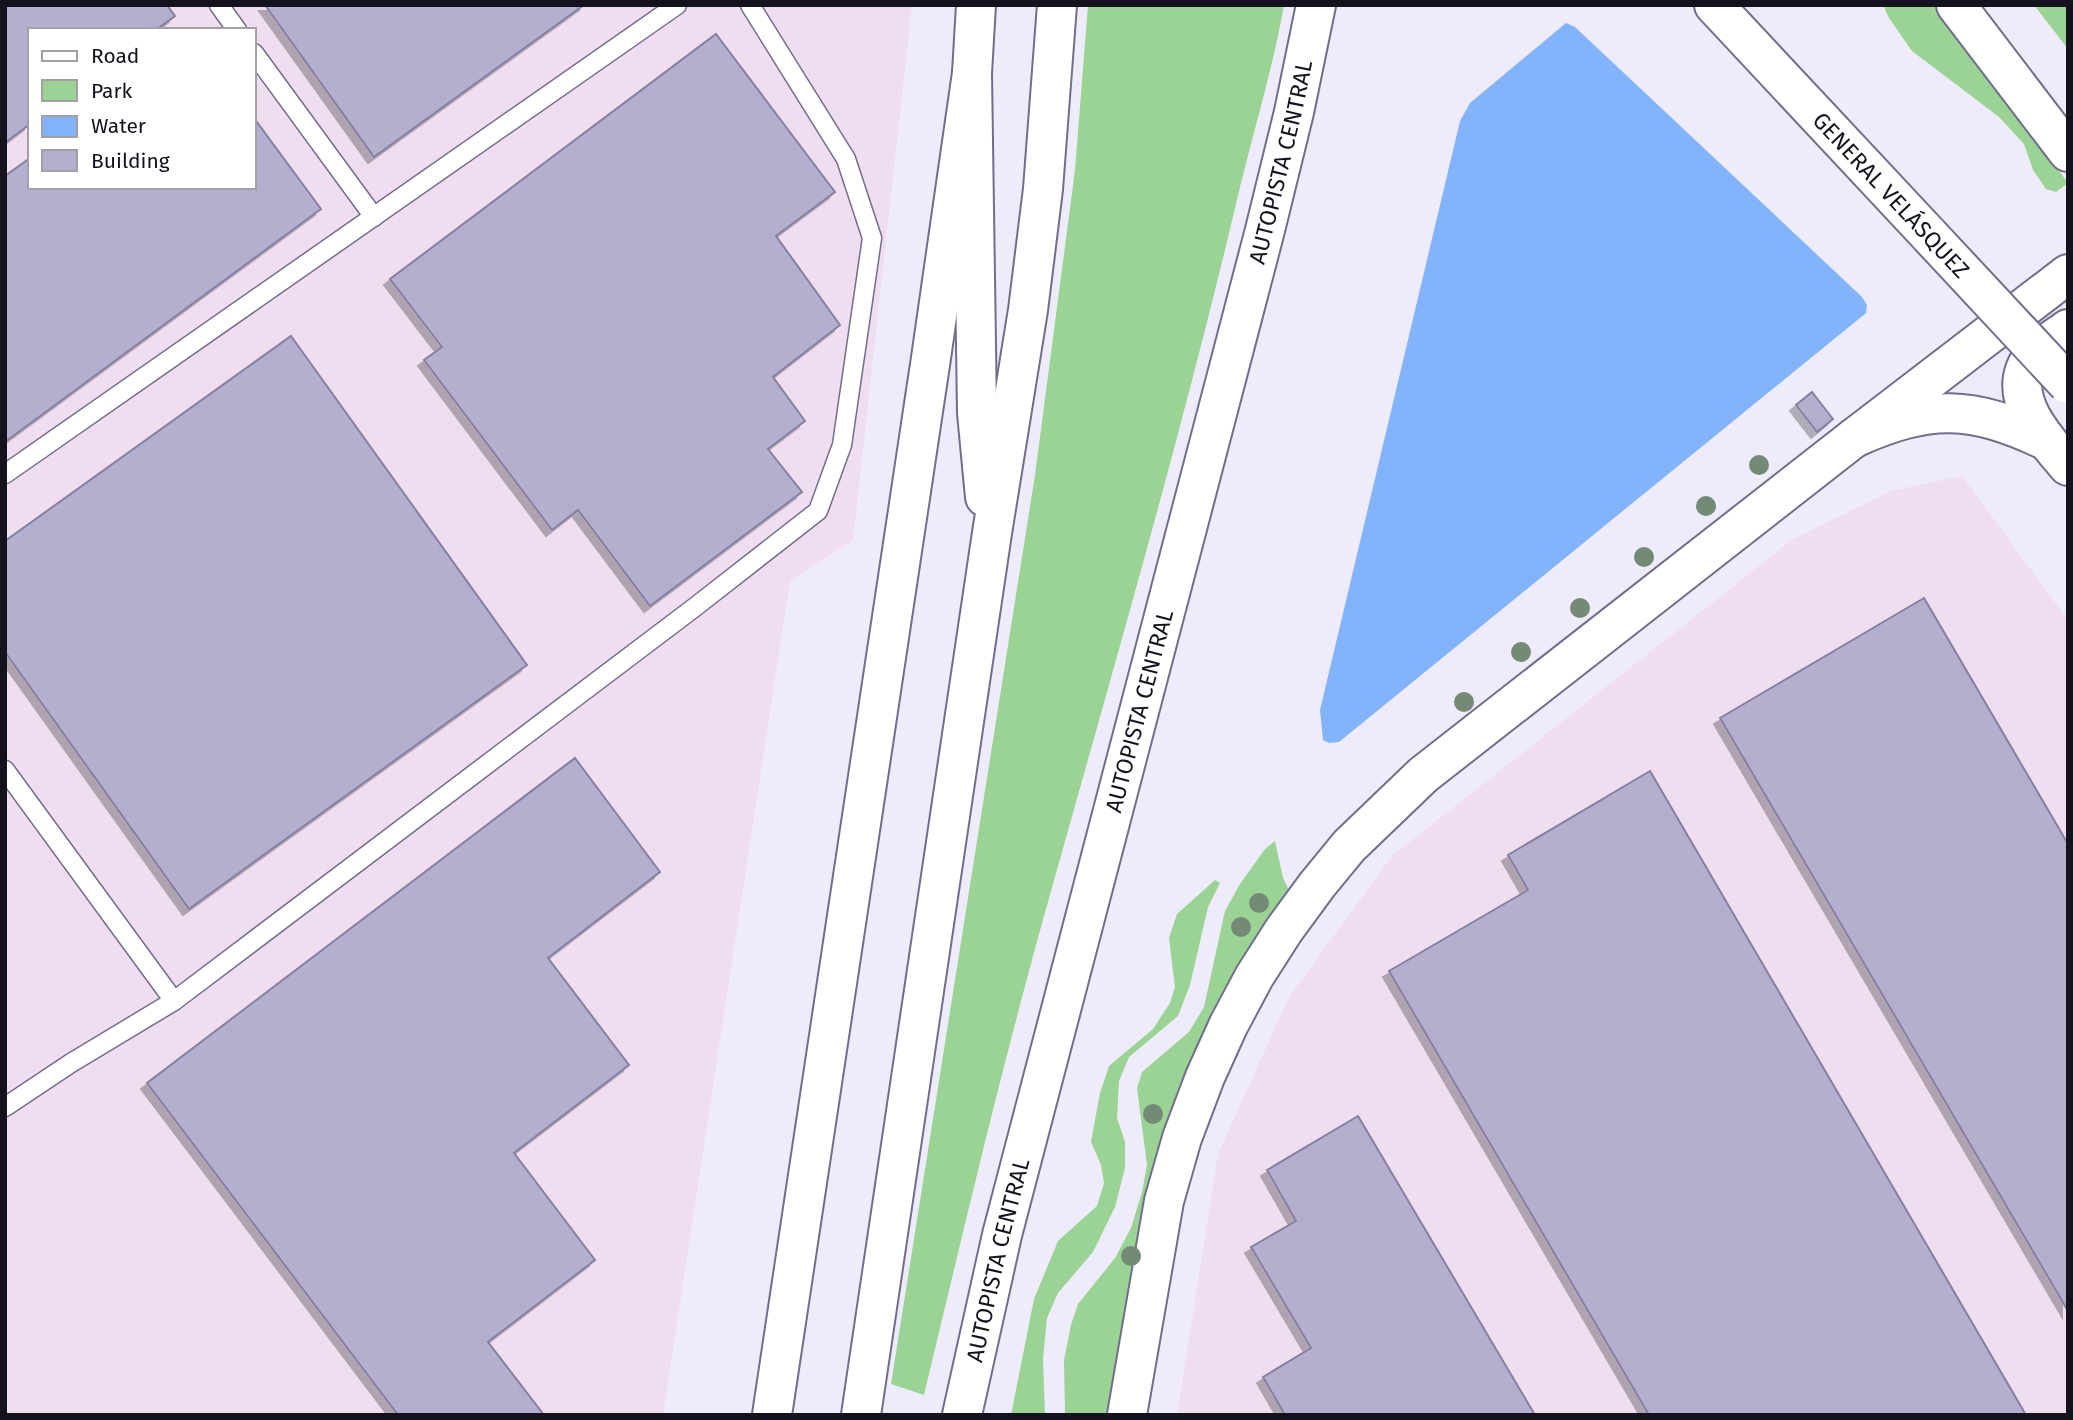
<svg xmlns="http://www.w3.org/2000/svg" width="2073" height="1420" font-family="'Fira Sans',sans-serif">
	<style>
		.industrial { fill: #efdeef; fill-rule: evenodd }
		.green { fill: #9bd394 }
		.water { fill: #82b3fb }
		.building { fill: #b4aecf; stroke: #8680a0; stroke-width: 2; filter: url(#shadow) }
		.lines { fill: none; stroke-linecap: round; stroke-linejoin: round }
		.lane-casing { stroke: #736d8c; stroke-width: 21 }
		.secondary-casing { stroke: #736d8c; stroke-width: 42 }
		.highway-casing { stroke: #736d8c; stroke-width: 42 }
		.lane { stroke: #fff; stroke-width: 18 }
		.secondary { stroke: #fff; stroke-width: 38 }
		.highway { stroke: #fff; stroke-width: 38 }
		.highway-bridge-casing { stroke: #736d8c; stroke-width: 42; stroke-linecap: butt }
		.highway-bridge { stroke: #fff; stroke-width: 38 }
		.tree { fill: #738a76 }
		.labels { text-anchor: middle; stroke-width: 6; stroke-linejoin: round; paint-order: stroke }
		.street-label { font-size: 23px; fill: #14121d; stroke: #fff }
	</style>
	<defs>
		<filter id="shadow"><feDropShadow dx="-6" dy="6" stdDeviation="0" flood-color="#0004"/></filter>
	</defs>
	<rect width="100%" height="100%" fill="#eeecfa"/>
	<!-- industrial -->
	<g class="industrial">
		<path d="M5,5H912L853,540L790,581L663,1415H5ZM30,30H254V187H30Z"/>
		<path d="M1962,476L2068,620V1415H1177L1218,1154L1289,997L1392,856L1793,539L1891,491Z"/>
	</g>
	<!-- green -->
	<g class="green">
		<path d="M1088,5H1284C1273,67 1255,126 1240,187C1185,422 1118,652 1053,884C1005,1053 965,1224 924,1395L891,1384L1035,475L1075,170Z"/>
		<path d="M1883,5H1936L2068,183L2056,192L2046,189L2033,170L2024,144L1999,117L1912,51L1889,18Z"/>
		<path d="M2034,5H2068V49Z"/>
		<path d="M1275,841L1283,878L1289,890C1257,935 1231,978 1207,1027L1116,1415H1065L1064,1360L1071,1325L1078,1304L1115,1258L1131,1228L1142,1192L1147,1165L1137,1088L1142,1072L1189,1032L1204,1007L1225,911L1240,884L1265,849Z"/>
		<path d="M1215,880L1220,883L1208,907L1190,985L1178,1016L1129,1057L1119,1081L1117,1118L1125,1142V1168L1115,1207L1093,1252L1058,1293L1047,1318L1043,1359L1045,1415H1011L1034,1299L1058,1241L1097,1206L1104,1183L1101,1165L1091,1142L1100,1093L1109,1066L1153,1029L1170,1003L1175,987L1169,938L1177,914Z"/>
	</g>
	<!-- water -->
	<path class="water" d="M1566,23L1575,27L1862,297L1867,305L1866,313L1339,742L1329,743L1323,740L1320,710L1460,121L1470,103Z"/>
	<!-- building -->
	<g class="building">
		<path d="M5,5H167L175,16L156,30H30V124L5,143Z"/>
		<path d="M265,5H584L374,157Z"/>
		<path d="M716,34L835,192L776,236L840,325L773,377L805,421L768,449L802,492L650,606L578,510L552,530L424,360L442,347L390,279Z"/>
		<path d="M254,118L321,209L5,442V176L30,158V187H254Z"/>
		<path d="M291,336L527,665L189,909L5,652V541Z"/>
		<path d="M1812,392L1833,419L1817,432L1796,405Z"/>
		<path d="M1924,598L2068,844V1311L1720,718Z"/>
		<path d="M575,758L660,872L548,958L629,1065L514,1153L595,1260L488,1342L544,1415H398L147,1083Z"/>
		<path d="M1650,771L2026,1415H1649L1389,971L1528,890L1508,855Z"/>
		<path d="M1358,1116L1535,1415H1285L1263,1377L1311,1348L1251,1247L1296,1221L1267,1170Z"/>
	</g>
	<g class="lines">
		<defs>
			<g id="lane">
				<path d="M219,5L237,30"/>
				<path d="M254,53L374,217"/>
				<path d="M5,474L677,5"/>
				<path d="M5,770L174,1001"/>
				<path d="M5,1107L71,1063L174,1001L695,607L818,511L842,445L872,238L846,159L750,5"/>
			</g>
			<g id="secondary">
				<path d="M772,1415L931,358L972,73L976,5"/>
				<path d="M1127,1415L1164,1201L1182,1138L1205,1077L1228,1026L1254,977L1284,930L1317,885L1349,846L1423,775L1854,438L2068,274"/>
			</g>
			<g id="highway">
				<path d="M1714,5L1930,236"/>
				<path d="M1956,5L2068,152"/>
				<path d="M972,73L977,413L985,497"/>
				<path d="M2068,329C2053,340 2031,352 2025,370C2012,405 2048,442 2068,466"/>
				<path d="M1854,438C1930,404 1971,405 2047,441"/>
				<path d="M861,1415L992,533L1028,310L1043,189L1057,5"/>
				<path id="s1" d="M962,1415L1002,1235L1265,230L1294,112L1316,5"/>
			</g>
		</defs>
		<!-- lane casing -->
		<use href="#lane" class="lane-casing"/>
		<!-- secondary casing -->
		<use href="#secondary" class="secondary-casing"/>
		<!-- highway casing -->
		<use href="#highway" class="highway-casing"/>
		<!-- lane -->
		<use href="#lane" class="lane"/>
		<!-- secondary -->
		<use href="#secondary" class="secondary"/>
		<!-- highway -->
		<use href="#highway" class="highway"/>
		<defs>
			<path id="highway-bridge" d="M1930,236L2068,384"/>
		</defs>
		<!-- highway-bridge casing -->
		<use href="#highway-bridge" class="highway-bridge-casing"/>
		<!-- highway-bridge -->
		<use href="#highway-bridge" class="highway-bridge"/>
	</g>
	<!-- trees -->
	<g class="tree">
		<circle cx="1759" cy="465" r="10"/>
		<circle cx="1706" cy="506" r="10"/>
		<circle cx="1644" cy="557" r="10"/>
		<circle cx="1580" cy="608" r="10"/>
		<circle cx="1521" cy="652" r="10"/>
		<circle cx="1464" cy="702" r="10"/>
		<circle cx="1259" cy="903" r="10"/>
		<circle cx="1241" cy="927" r="10"/>
		<circle cx="1153" cy="1114" r="10"/>
		<circle cx="1131" cy="1256" r="10"/>
	</g>
	<g class="labels">
		<!-- street labels -->
		<g class="street-label">
			<text dy="8" stroke="none"><textPath href="#s1" startOffset="1293">AUTOPISTA CENTRAL</textPath></text>
			<text transform="translate(1891 195) rotate(47)" y="8">GENERAL VELÁSQUEZ</text>
			<text dy="8" stroke="none"><textPath href="#s1" startOffset="726">AUTOPISTA CENTRAL</textPath></text>
			<text dy="8" stroke="none"><textPath href="#s1" startOffset="159">AUTOPISTA CENTRAL</textPath></text>
		</g>
	</g>
	<!-- border -->
	<rect width="2073" height="1420" fill="none" stroke="#14121d" stroke-width="14"/>
	<!-- legend -->
	<rect x="28" y="28" width="228" height="161" fill="#ffffff" stroke="#a1a0a5" stroke-width="2"/>
	<rect x="42" y="51" width="35" height="10" fill="#ffffff" stroke="#a1a0a5" stroke-width="2"/>
	<text x="91" y="63" font-size="21" fill="#14121d">Road</text>
	<rect x="42" y="80" width="35" height="21" fill="#9bd394" stroke="#a1a0a5" stroke-width="2"/>
	<text x="91" y="98" font-size="21" fill="#14121d">Park</text>
	<rect x="42" y="116" width="35" height="21" fill="#82b3fb" stroke="#a1a0a5" stroke-width="2"/>
	<text x="91" y="133" font-size="21" fill="#14121d">Water</text>
	<rect x="42" y="150" width="35" height="21" fill="#b4aecf" stroke="#a1a0a5" stroke-width="2"/>
	<text x="91" y="168" font-size="21" fill="#14121d">Building</text>
</svg>
